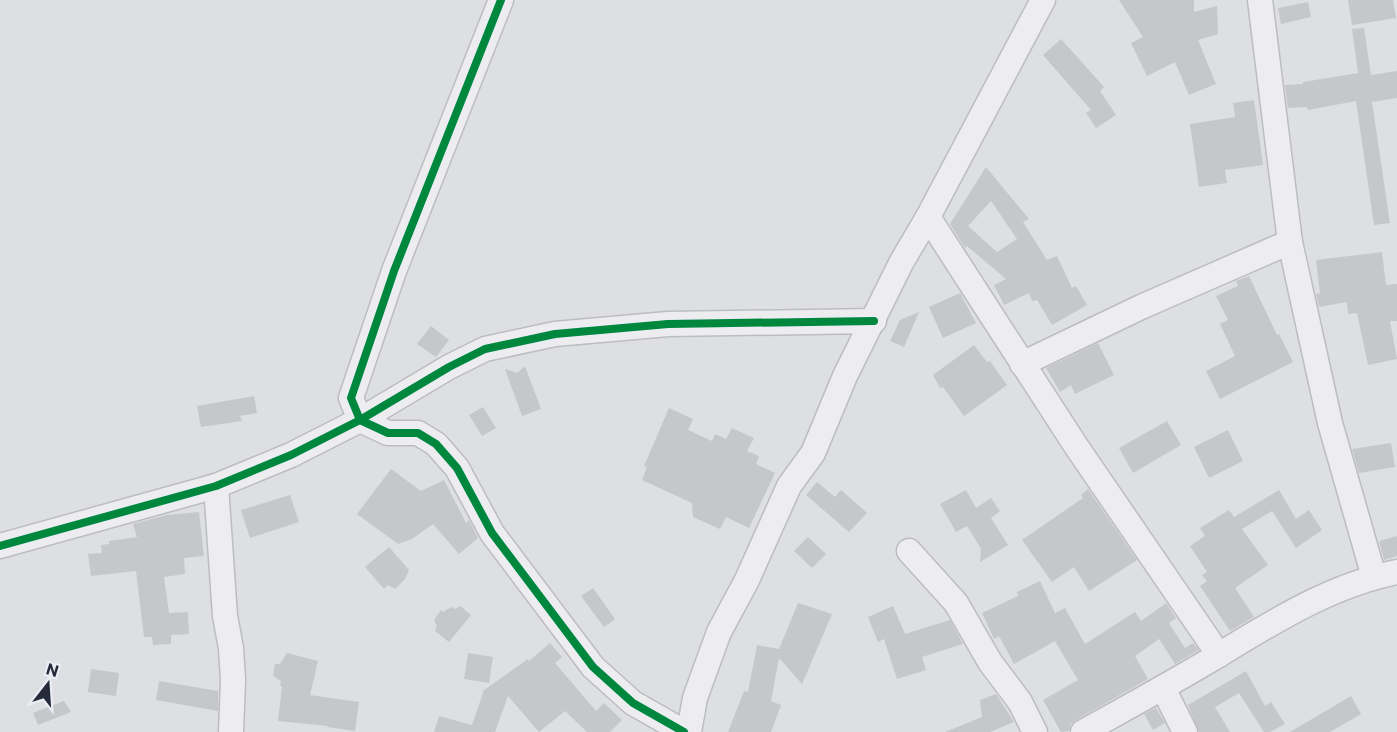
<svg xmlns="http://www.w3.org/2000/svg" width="1397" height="732" font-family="Commissioner,sans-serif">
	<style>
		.building { fill: #c6c7cb; fill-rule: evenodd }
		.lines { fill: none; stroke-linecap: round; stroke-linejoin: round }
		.minor-casing { stroke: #bcbdc1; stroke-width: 27 }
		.minor { stroke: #ededf0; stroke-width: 24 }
		.cycleway-casing { stroke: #ebedf4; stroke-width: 11 }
		.cycleway { stroke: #00873e; stroke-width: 8 }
	</style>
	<rect width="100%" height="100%" fill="#dedfe3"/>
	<!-- building -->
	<g class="building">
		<path d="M1119,0H1194V12L1217,6L1218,34L1198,40L1216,84L1189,95L1175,62L1147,76L1131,43L1143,37Z"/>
		<path d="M1348,0H1393L1396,18L1352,25Z"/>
		<path d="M1308,2L1311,17L1281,24L1278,8Z"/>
		<path d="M1364,28L1371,75L1397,71V98L1372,102L1390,223L1374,225L1356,101L1308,110L1307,107L1288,108L1285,85L1303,84V82L1358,73L1352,29Z"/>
		<path d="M1061,39L1104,87L1100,91L1116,115L1096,128L1086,113L1091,110L1043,55Z"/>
		<path d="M1254,100L1263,165L1225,170L1227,183L1199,187L1190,124L1235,117L1233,103Z"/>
		<path d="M986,167L1029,219L1023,222L1047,260L1057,256L1072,288L1076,286L1087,305L1052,325L1037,300L1032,301L1029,293L1004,305L994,285L1006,279L967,246L965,248L950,224ZM991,201L1017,239L997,252L968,226Z"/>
		<path d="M1382,252L1386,285L1397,284V321H1390L1397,359L1368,365L1357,313L1348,314L1347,302L1319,307L1316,294L1320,293L1316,260Z"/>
		<path d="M1249,276L1277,335L1279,334L1293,362L1220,399L1206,371L1235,356L1220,324L1228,320L1216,296L1238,286L1236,281Z"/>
		<path d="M960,293L976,323L943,338L929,307Z"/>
		<path d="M919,312L904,347L890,341L900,320Z"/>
		<path d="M431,326L449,340L436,357L417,344Z"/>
		<path d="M1098,343L1114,375L1075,394L1071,385L1060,392L1046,368Z"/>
		<path d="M974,345L987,362L990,361L1007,385L964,416L943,387L940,388L933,375Z"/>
		<path d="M525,366L541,409L522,416L505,369L517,373Z"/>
		<path d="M254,396L257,413L240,416L242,421L201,427L197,406Z"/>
		<path d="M483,407L496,428L482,436L469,415Z"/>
		<path d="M669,408L693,419L688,430L712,441L715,434L726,439L732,428L754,438L747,451L759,456L756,464L775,473L749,528L726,517L720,529L693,517L692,503L642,480L647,467L644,466Z"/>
		<path d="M1167,421L1181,445L1133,473L1119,448Z"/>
		<path d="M1228,430L1243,461L1209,478L1194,447Z"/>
		<path d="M1391,443L1395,467L1359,473L1352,449Z"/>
		<path d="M391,469L421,491L444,480L466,523L469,520L478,538L459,554L433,524L412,539L398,544L357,514Z"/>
		<path d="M817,482L835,497L841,490L867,513L849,532L806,495Z"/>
		<path d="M1088,489L1137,560L1089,591L1074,567L1052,582L1022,540L1083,498L1081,495Z"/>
		<path d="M966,490L976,508L991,498L1000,511L991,518L1008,545L980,562L981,549L967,526L956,532L940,504Z"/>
		<path d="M1279,490L1296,519L1309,510L1322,530L1296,548L1272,511L1242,529L1268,565L1235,588L1254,617L1230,631L1200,586L1207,581L1202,575L1207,572L1190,546L1205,536L1200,528L1229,510L1234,517Z"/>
		<path d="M290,495L299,522L250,538L241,510Z"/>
		<path d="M199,512L204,556L184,558L185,574L164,577L169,613L188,612L189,634L171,635V644L153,645L152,637H144L136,571L91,576L88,554L102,553L101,545L109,544V541L137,537L133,524L166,515Z"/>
		<path d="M1397,536V556L1384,560L1379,541Z"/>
		<path d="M808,537L826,554L812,568L794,551Z"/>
		<path d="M389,547L409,570L405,579L395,589L388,585L384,589L365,567Z"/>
		<path d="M1040,581L1055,613L1065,608L1085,644L1135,612L1141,621L1166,603L1176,618L1169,623L1185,648L1193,643L1199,650L1175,664L1159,639L1135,656L1148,679L1076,720L1071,724L1069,731L1061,732L1043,700L1078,680L1055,641L1014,664L999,636L994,639L982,613L1018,596L1017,592Z"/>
		<path d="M593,588L615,619L604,627L581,596Z"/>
		<path d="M798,603L832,614L802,684L779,658L771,701L781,705L771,732H728L744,691L748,692L757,645L779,649Z"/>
		<path d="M460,606L471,615L449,642L435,631L437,626L434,620L441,610L443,612L451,607L455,609Z"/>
		<path d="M893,606L905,634L950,620L963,644L922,657L926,670L897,679L884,639L878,642L868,617Z"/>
		<path d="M550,643L562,657L555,663L596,711L604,703L622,720L610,732H587L565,711L539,732L508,696L495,732H434L439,716L472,725L484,690L528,659L529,661Z"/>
		<path d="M287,653L318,661L310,695L359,702L355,731L327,727L328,726L278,721L282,686H280L281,681L273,676L275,664H280Z"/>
		<path d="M468,653L493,657L489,683L464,679Z"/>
		<path d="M91,669L119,673L116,696L88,692Z"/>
		<path d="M1246,671L1265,706L1271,702L1285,724L1270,732H1264L1239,693L1215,707L1230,732H1199L1188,705Z"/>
		<path d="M159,681L218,691V711L156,700Z"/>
		<path d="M996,694L1014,722L990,732H945L982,717L980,700Z"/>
		<path d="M1351,696L1361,714L1330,732H1290Z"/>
		<path d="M64,701L71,712L38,725L33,713Z"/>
		<path d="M1156,708L1165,723L1153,730L1144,714Z"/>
	</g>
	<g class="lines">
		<defs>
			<g id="minor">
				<path d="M501,0L394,271L351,398L360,420L388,433H418L436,444L457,468L492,533L593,667L633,703L684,732"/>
				<path d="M1260,0L1290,242L1330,423L1374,577"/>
				<path d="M928,217L1076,446L1219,655"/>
				<path d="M1022,364L1141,307L1290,242"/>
				<path d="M216,486L225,616L231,648L233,680L231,732"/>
				<path d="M0,546L216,486L291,455L360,420L449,367L485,349L555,334L668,324L874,321"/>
				<path d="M909,551L956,603L990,662L1020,702L1035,732"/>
				<path d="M1163,688L1185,732"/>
				<path d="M689,732L695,698L719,632L747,580L789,486L813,453L845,376L901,263L928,217L1043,0"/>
				<path d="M1083,732C1125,709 1166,686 1207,662C1267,626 1327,586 1397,572"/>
			</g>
		</defs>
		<!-- minor casing -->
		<use href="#minor" class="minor-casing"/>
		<!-- minor -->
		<use href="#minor" class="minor"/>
		<defs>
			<g id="cycleway">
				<path d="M501,0L394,271L351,398L360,420L388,433H418L436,444L457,468L492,533L593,667L633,703L684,732"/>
				<path d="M0,546L216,486L291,455L360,420L449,367L485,349L555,334L668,324L874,321"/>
			</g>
		</defs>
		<!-- cycleway casing -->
		<use href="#cycleway" class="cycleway-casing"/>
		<!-- cycleway -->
		<use href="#cycleway" class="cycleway"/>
	</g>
	<!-- north arrow -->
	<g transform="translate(48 684) rotate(17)" stroke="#ebedf4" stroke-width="4.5" paint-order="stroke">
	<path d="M0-4.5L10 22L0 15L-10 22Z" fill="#262b3b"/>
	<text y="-9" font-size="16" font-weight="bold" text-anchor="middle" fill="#262b3b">N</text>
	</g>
</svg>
